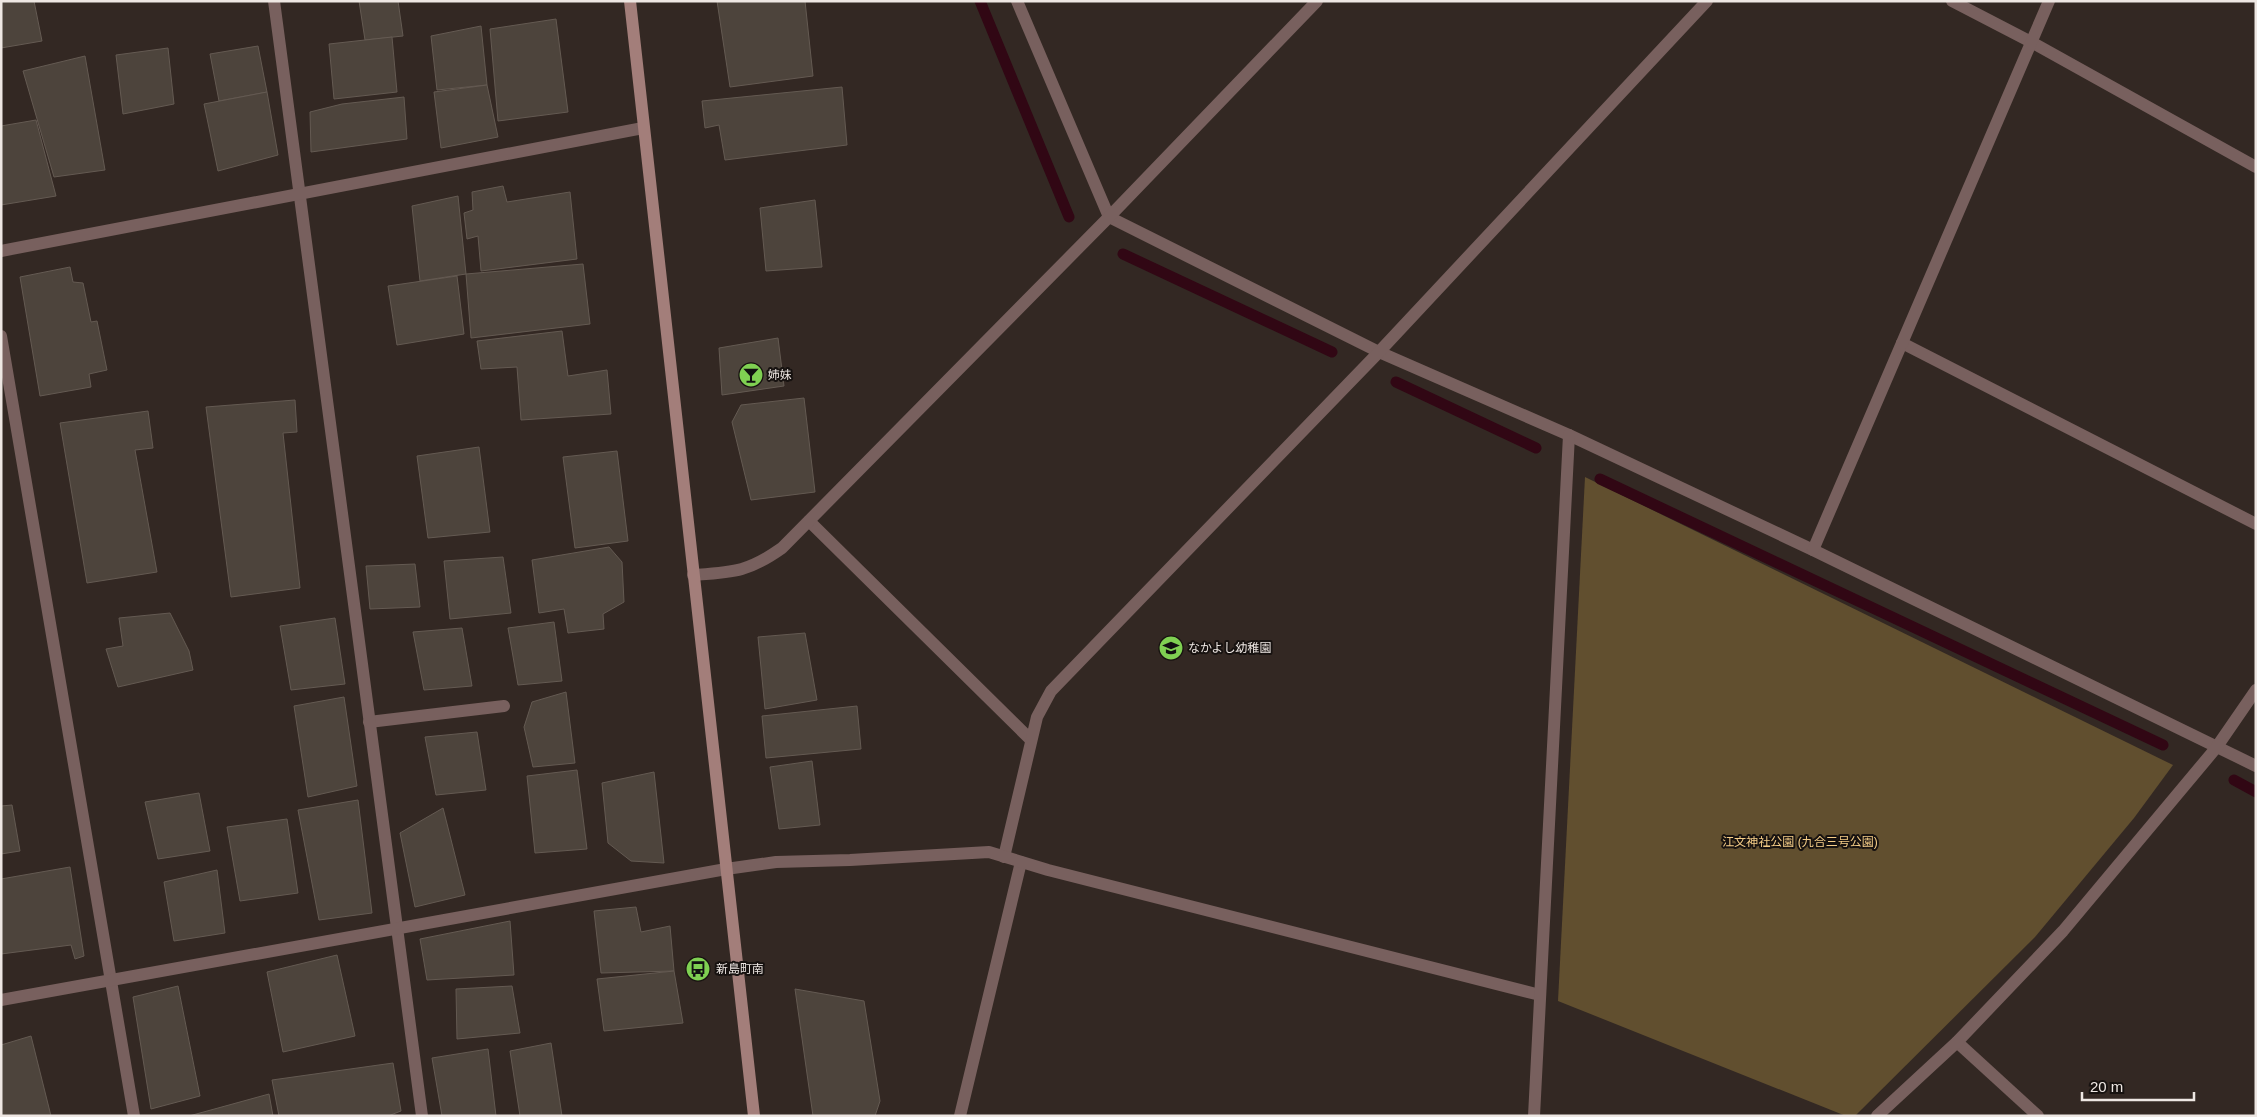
<svg xmlns="http://www.w3.org/2000/svg" width="2257" height="1117" font-family="Helvetica,'Noto Sans JP',sans-serif">
	<style>
		.green { fill: #614f2f }
		.lines { fill: none; stroke-linecap: round; stroke-linejoin: round }
		.stream { stroke: #310714; stroke-width: 11 }
		.building { fill: #4d443c; stroke: #645a52 }
		.lane { stroke: #78605e; stroke-width: 12 }
		.street { stroke: #78605e; stroke-width: 12 }
		.secondary { stroke: #a37e7a; stroke-width: 12 }
		.labels { text-anchor: middle; stroke-width: 4; stroke-linejoin: round; paint-order: stroke }
		.poi-label { font-size: 12px; fill: #eee7e3; stroke: #171210; text-anchor: start }
		.park-label { font-size: 12px; fill: #f6ce88; stroke: #171210 }
	</style>
	<rect width="100%" height="100%" fill="#332823"/>
	<!-- green -->
	<path class="green" d="M1585,477L2173,765L2134,818L2035,937L1855,1116H1846L1558,1001Z"/>
	<g class="lines">
		<!-- stream -->
		<g class="stream">
			<path d="M980,1L1069,217"/>
			<path d="M1123,254L1332,352"/>
			<path d="M1396,382L1536,448"/>
			<path d="M1600,479L2163,745"/>
			<path d="M2234,780L2256,792"/>
		</g>
	</g>
	<!-- building -->
	<g class="building">
		<path d="M1,1H34L42,41L1,48Z"/>
		<path d="M359,1H398L403,36L365,40Z"/>
		<path d="M717,1H805L813,76L730,87Z"/>
		<path d="M556,19L568,112L498,121L490,29Z"/>
		<path d="M481,26L487,85L437,90L431,36Z"/>
		<path d="M392,37L397,92L334,99L329,44Z"/>
		<path d="M258,46L267,92L219,101L210,54Z"/>
		<path d="M168,48L174,104L123,114L116,55Z"/>
		<path d="M85,56L105,170L54,177L23,71Z"/>
		<path d="M487,85L498,137L441,148L434,92Z"/>
		<path d="M842,87L847,145L725,160L719,125L705,128L702,101Z"/>
		<path d="M267,92L278,155L218,171L204,104Z"/>
		<path d="M404,97L407,139L311,152L310,112L342,104Z"/>
		<path d="M36,120L56,196L1,205V126Z"/>
		<path d="M503,186L507,202L570,192L577,259L481,271L478,236L467,239L464,213L473,210L472,192Z"/>
		<path d="M458,196L466,274L420,281L412,206Z"/>
		<path d="M815,200L822,267L766,271L760,208Z"/>
		<path d="M583,264L590,324L471,338L466,274Z"/>
		<path d="M70,267L73,282L83,283L91,322L97,321L107,370L89,374L91,387L40,396L20,277Z"/>
		<path d="M457,276L464,334L397,345L388,286Z"/>
		<path d="M562,331L568,376L607,370L611,414L521,420L517,367L481,369L477,341Z"/>
		<path d="M778,338L784,386L722,395L719,348Z"/>
		<path d="M804,398L815,492L751,500L732,422L741,405Z"/>
		<path d="M295,400L297,432L283,433L300,588L231,597L206,407Z"/>
		<path d="M148,411L153,448L135,450L157,572L87,583L60,423Z"/>
		<path d="M479,447L490,532L428,538L417,456Z"/>
		<path d="M617,451L628,541L575,548L563,457Z"/>
		<path d="M609,547L622,562L624,602L603,614L604,629L568,633L564,609L539,613L532,560Z"/>
		<path d="M503,557L511,613L450,619L444,561Z"/>
		<path d="M415,564L420,607L370,609L366,566Z"/>
		<path d="M170,613L189,651L193,670L118,687L106,649L123,646L119,618Z"/>
		<path d="M335,618L345,684L291,690L280,626Z"/>
		<path d="M554,622L562,681L518,685L508,628Z"/>
		<path d="M462,628L472,686L424,690L413,632Z"/>
		<path d="M805,633L817,700L765,709L758,637Z"/>
		<path d="M566,692L575,763L533,767L524,727L532,702Z"/>
		<path d="M344,697L357,786L308,797L294,706Z"/>
		<path d="M857,706L861,749L766,758L762,716Z"/>
		<path d="M477,732L486,790L436,795L425,737Z"/>
		<path d="M812,761L820,825L779,829L770,767Z"/>
		<path d="M577,770L587,849L535,853L527,776Z"/>
		<path d="M654,772L664,863L631,861L608,843L602,783Z"/>
		<path d="M199,793L210,851L158,859L145,802Z"/>
		<path d="M358,800L372,913L319,920L298,810Z"/>
		<path d="M12,805L20,851L1,854V806Z"/>
		<path d="M443,808L465,895L415,907L400,833Z"/>
		<path d="M287,819L298,893L240,901L227,827Z"/>
		<path d="M70,867L84,956L75,959L71,945L1,954V879Z"/>
		<path d="M217,870L225,933L174,941L164,882Z"/>
		<path d="M636,907L641,932L670,926L674,971L601,973L594,911Z"/>
		<path d="M510,921L514,975L427,980L420,939Z"/>
		<path d="M337,955L355,1036L283,1052L267,972Z"/>
		<path d="M674,971L683,1023L604,1031L597,979Z"/>
		<path d="M178,986L200,1096L151,1109L133,997Z"/>
		<path d="M512,986L520,1033L457,1039L456,989Z"/>
		<path d="M795,989L864,1001L880,1101L875,1116H813Z"/>
		<path d="M31,1036L51,1116H1V1045Z"/>
		<path d="M551,1043L562,1116H520L510,1051Z"/>
		<path d="M488,1049L496,1116H442L432,1058Z"/>
		<path d="M393,1063L401,1111L388,1116H279L272,1080Z"/>
		<path d="M269,1094L273,1116H189Z"/>
	</g>
	<g class="lines">
		<!-- lane -->
		<g class="lane">
			<path d="M809,521L1031,740"/>
			<path d="M369,722L504,706"/>
			<path d="M1957,1042L2038,1116"/>
			<path d="M960,1116L1021,862"/>
		</g>
		<!-- street -->
		<g class="street">
			<path d="M274,1L422,1116"/>
			<path d="M1017,1L1109,217L1379,352L1569,435L1813,550L2256,766"/>
			<path d="M1952,1L2033,43L2256,167"/>
			<path d="M1,251L643,128"/>
			<path d="M1,336L134,1116"/>
			<path d="M1902,343L2256,524"/>
			<path d="M1813,550L2049,1"/>
			<path d="M693,575C734,572 748,572 782,548L1109,217L1317,1"/>
			<path d="M1004,857L1037,717L1051,691L1379,352L1707,1"/>
			<path d="M1,1000L726,869L776,862L850,860L989,852L1048,870L1540,995"/>
			<path d="M1534,1116L1569,435"/>
			<path d="M1877,1116L1957,1042L2063,931L2216,748L2256,690"/>
		</g>
		<!-- secondary -->
		<path class="secondary" d="M630,1L754,1116"/>
	</g>
	<!-- icons -->
	<defs>
		<symbol id="bar-disc" viewBox="-11 -11 22 22"><circle r="9.5" fill="#7fd052" stroke="#171210"/><path d="M-6-5H6L.8 .8V4.5H3.5V6h-7V4.5H-.8V.8Z" fill="#111"/></symbol>
		<symbol id="school-disc" viewBox="-11 -11 22 22"><circle r="9.5" fill="#7fd052" stroke="#171210"/><path d="M0-5L7-2L0 1L-7-2ZM-4 1L0 2.5L4 1V4Q0 6-4 4Z" fill="#111"/></symbol>
		<symbol id="bus-disc" viewBox="-11 -11 22 22"><circle r="9.5" fill="#7fd052" stroke="#171210"/><path d="M-5-6H5V4H4V6H2V4H-2V6H-4V4H-5ZM-3.5-4V0h7V-4ZM-3.5 1.2v1.5H-2V1.2ZM2 1.2v1.5H3.5V1.2Z" fill="#111"/></symbol>
	</defs>
	<g fill-rule="evenodd">
		<use href="#bar-disc" x="737" y="361" width="28" height="28"/>
		<use href="#school-disc" x="1157" y="634" width="28" height="28"/>
		<use href="#bus-disc" x="684" y="955" width="28" height="28"/>
	</g>
	<g class="labels">
		<!-- poi labels -->
		<g class="poi-label">
			<text x="768" y="379">姉妹</text>
			<text x="1188" y="652">なかよし幼稚園</text>
			<text x="716" y="973">新島町南</text>
		</g>
		<!-- park labels -->
		<g class="park-label">
			<text x="1800" y="846">江文神社公園 (九合三号公園)</text>
		</g>
	</g>
	<!-- border -->
	<rect width="2257" height="1117" fill="none" stroke="#eee7e3" stroke-width="5"/>
	<!-- scale -->
	<path d="M2082 1092v8h112v-8" fill="none" stroke="#eee7e3" stroke-width="2.5"/>
	<text x="2090" y="1092" font-size="15" fill="#eee7e3" stroke="#171210" stroke-width="4" paint-order="stroke">20 m</text>
</svg>
